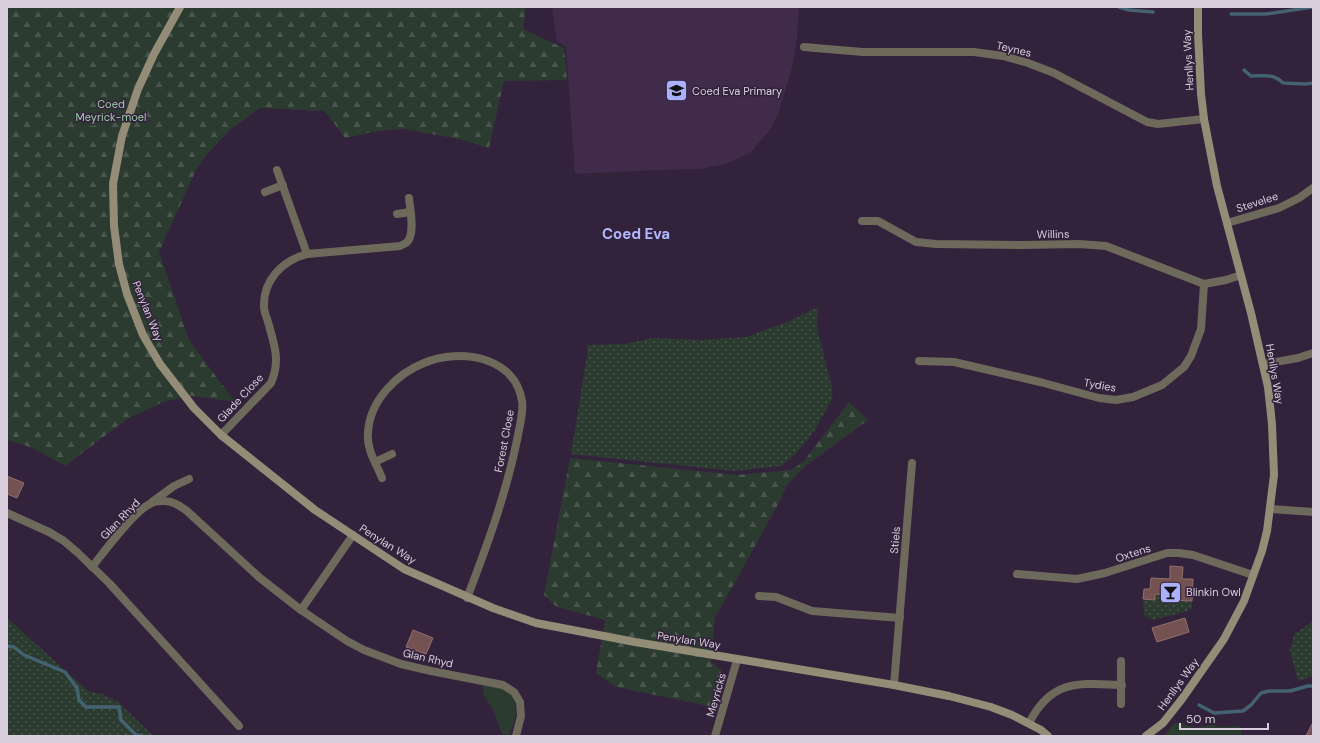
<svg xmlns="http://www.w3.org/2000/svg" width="1320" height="743" font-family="'DM Sans',sans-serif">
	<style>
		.built { fill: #402c4a }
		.grass { fill: #2c3b2f }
		.forest { fill: url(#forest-firs) }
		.park { fill: url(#park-dots) }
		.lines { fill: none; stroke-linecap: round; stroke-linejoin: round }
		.stream { stroke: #436272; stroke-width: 3.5 }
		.building { fill: #735251; stroke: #946e6c }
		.street { stroke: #6d695b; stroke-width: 8 }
		.secondary { stroke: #938c76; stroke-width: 8 }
		.labels { text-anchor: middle; stroke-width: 3; stroke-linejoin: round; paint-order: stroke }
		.street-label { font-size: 11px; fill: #d8cedd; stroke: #33223b }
		.poi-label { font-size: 11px; fill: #d8cedd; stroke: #33223b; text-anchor: start }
		.park-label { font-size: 11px; fill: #9fd0a9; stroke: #33223b }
		.district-label { font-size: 15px; font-weight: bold; fill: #b2b8fe; stroke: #33223b }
	</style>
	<defs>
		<pattern id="forest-firs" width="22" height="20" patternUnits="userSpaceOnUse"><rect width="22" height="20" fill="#2c3b2f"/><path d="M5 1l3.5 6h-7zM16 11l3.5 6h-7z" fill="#4a564d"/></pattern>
		<pattern id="park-dots" width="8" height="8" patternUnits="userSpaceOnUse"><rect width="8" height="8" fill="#2c3b2f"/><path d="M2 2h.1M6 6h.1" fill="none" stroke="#4a564d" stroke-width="1.8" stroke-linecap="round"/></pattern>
	</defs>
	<rect width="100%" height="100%" fill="#33223b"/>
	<!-- built -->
	<path class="built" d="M552,7H799L797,38L792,68L778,114L770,130L750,153L726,164L700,169L658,170L575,174L566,47L557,42Z"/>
	<!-- grass -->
	<g class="grass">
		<path d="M486,685C492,686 499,686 505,690C522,700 516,721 508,736H504C498,728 498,721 494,712C489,700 483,702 483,686Z"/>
		<path d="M1174,723H1181L1193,728L1212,725L1220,727L1241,726V736H1164Z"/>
	</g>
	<!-- forest -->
	<g class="forest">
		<path d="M7,7H526L523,29L564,48L567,80L504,81L489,148L459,139L403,129L378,131L345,138L325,111L260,108L231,129L209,152L196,170L159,252L189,340L235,402L192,396L163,402L127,419L65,466L33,448L7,440Z"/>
		<path d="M849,402L868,420L804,467L787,485L781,499L715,618L711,662L721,670L718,708L616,687L596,673L605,620L557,607L544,595L570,458L737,475L792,470L804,461Z"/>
	</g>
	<!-- park -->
	<g class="park">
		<path d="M818,307L817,328L833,392L831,401L814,431L795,455L781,466L734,471L571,454L587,356V345L625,344L652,338L702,340L746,337L790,321Z"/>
		<path d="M1155,594L1166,595V600L1192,601V608L1185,612L1152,620L1148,617L1144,616L1143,599L1155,600Z"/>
		<path d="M7,618L88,691L102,694L118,702L153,736H7Z"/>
		<path d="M1313,621V676L1298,681L1290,651L1294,635Z"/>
	</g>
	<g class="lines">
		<!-- stream -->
		<g class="stream">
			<path d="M1119,7L1129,10L1153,12"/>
			<path d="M1231,14H1266L1313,7"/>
			<path d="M1244,70L1251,76C1264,76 1273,73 1283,83L1306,84L1313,83"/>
			<path d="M7,646L14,647L24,655L65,672L77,688L79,700L86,707H119L121,720L136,735L141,736"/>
			<path d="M1199,705L1214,713L1243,711L1251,705L1261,693L1269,691H1290L1308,686H1313"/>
		</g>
	</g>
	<!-- building -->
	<g class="building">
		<path d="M7,476L24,483L17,498L7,494Z"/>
		<path d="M1170,566L1183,567L1182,579H1193L1192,601L1166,600V595L1155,594V600L1143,599L1144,589H1150L1151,578L1170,579Z"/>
		<path d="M1185,618L1189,632L1157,642L1152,628Z"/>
		<path d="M413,630L433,638L426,654L406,647Z"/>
		<path d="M1312,724H1313V736H1306Z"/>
	</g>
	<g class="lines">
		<!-- street -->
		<g class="street">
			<path d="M804,47L863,52H974L1003,56L1028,63L1054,73L1147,122L1158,124L1204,119"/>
			<path d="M277,170L307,254"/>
			<path d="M265,192L283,185"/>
			<path d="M397,214L410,212"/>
			<path d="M862,221H878L916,242L936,244L1022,245L1079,244L1106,246L1204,284L1226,280L1241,275"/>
			<path d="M1227,223L1279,208L1299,198L1313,188"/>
			<path d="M919,361L954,362L1040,382L1099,398L1116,400L1133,397L1162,385L1184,367L1191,356L1201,329L1204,284"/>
			<path d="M1264,364L1298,358L1313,353"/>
			<path d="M221,435L271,383C281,360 274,344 268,322C267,318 264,312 264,307C263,280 282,261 307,254L400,246C402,245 404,244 406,243C416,236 410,209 409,198"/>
			<path d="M375,462L392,454"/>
			<path d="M382,478C376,463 366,449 368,432C370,401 396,374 424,363C460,348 515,356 522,401C524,411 519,429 517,440C506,494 487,546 467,598"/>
			<path d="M152,502L174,486L189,479"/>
			<path d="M1271,509L1313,512"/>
			<path d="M7,513L49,532L64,541L78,553L109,583L239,726"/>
			<path d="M92,567C103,553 135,510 150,504C153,502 159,501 162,501C172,500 180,506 187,511L260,578L301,610L347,641L364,650L401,664L431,671L503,685L514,692L520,702L521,716L516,736"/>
			<path d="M1017,574L1077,579L1105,573L1167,553H1179L1193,555L1253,575"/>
			<path d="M759,596L776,597L812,611L900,618"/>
			<path d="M301,610L353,535"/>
			<path d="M1121,661V704"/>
			<path d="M894,685L912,463"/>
			<path d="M1029,723C1052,679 1078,683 1122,685"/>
			<path d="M715,736L737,660"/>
		</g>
		<!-- secondary -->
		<g class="secondary">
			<path d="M180,7L154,54L138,89L122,136L113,184L114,226L119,264L127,294L143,335L160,364L194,408L221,435L315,510L404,569L493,608L536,623L635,642L894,685L949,696L991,707L1012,715L1041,730L1048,736"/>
			<path d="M1146,736L1163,723L1182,699L1224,639L1244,601L1262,551L1267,531L1274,475L1272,424L1268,387L1251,313L1217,186L1204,119L1201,94L1198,34V7"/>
		</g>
	</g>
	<!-- icons -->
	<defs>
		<symbol id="school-square" viewBox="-11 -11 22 22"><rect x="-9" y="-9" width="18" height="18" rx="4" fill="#aab0fb" stroke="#33223b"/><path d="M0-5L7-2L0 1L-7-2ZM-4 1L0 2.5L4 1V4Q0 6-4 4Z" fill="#111"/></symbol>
		<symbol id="bar-square" viewBox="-11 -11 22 22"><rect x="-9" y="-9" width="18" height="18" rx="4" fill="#aab0fb" stroke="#33223b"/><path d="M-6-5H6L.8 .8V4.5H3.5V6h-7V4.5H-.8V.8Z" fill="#111"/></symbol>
	</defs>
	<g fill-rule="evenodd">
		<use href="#school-square" x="664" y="78" width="25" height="25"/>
		<use href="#bar-square" x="1158" y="580" width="25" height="25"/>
	</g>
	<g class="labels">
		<!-- street labels -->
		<g class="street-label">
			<text transform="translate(1014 49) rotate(13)" y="4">Teynes</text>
			<text transform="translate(1188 60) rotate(-93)" y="4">Henllys Way</text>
			<text transform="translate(1257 202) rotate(-18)" y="4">Stevelee</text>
			<text transform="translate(1053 234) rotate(-1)" y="4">Willins</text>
			<text transform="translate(148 311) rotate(68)" y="4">Penylan Way</text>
			<text transform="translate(1275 374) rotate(80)" y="4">Henllys Way</text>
			<text transform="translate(1100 385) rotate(10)" y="4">Tydies</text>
			<text transform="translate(240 398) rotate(-47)" y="4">Glade Close</text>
			<text transform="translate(504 441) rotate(-79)" y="4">Forest Close</text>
			<text transform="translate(120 519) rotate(-46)" y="4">Glan Rhyd</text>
			<text transform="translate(895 540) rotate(-85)" y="4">Stiels</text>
			<text transform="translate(388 544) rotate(32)" y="4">Penylan Way</text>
			<text transform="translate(1133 553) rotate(-18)" y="4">Oxtens</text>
			<text transform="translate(689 640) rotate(9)" y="4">Penylan Way</text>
			<text transform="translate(428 658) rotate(13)" y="4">Glan Rhyd</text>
			<text transform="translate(1178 684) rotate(-54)" y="4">Henllys Way</text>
			<text transform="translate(716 695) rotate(-74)" y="4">Meyricks</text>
		</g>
		<!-- poi labels -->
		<g class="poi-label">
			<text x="692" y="95">Coed Eva Primary</text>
			<text x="1186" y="596">Blinkin Owl</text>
		</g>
		<!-- park labels -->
		<g class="park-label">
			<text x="111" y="108">Coed<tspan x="111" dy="13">Meyrick-moel</tspan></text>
		</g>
		<!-- district labels -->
		<g class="district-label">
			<text x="636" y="239">Coed Eva</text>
		</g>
	</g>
	<!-- border -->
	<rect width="1320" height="743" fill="none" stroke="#d8cedd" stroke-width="16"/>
	<!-- scale -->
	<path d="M1180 723v6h88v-6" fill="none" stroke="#d8cedd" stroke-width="2"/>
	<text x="1186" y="723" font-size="12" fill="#d8cedd" stroke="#33223b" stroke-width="3" paint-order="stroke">50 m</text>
</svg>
